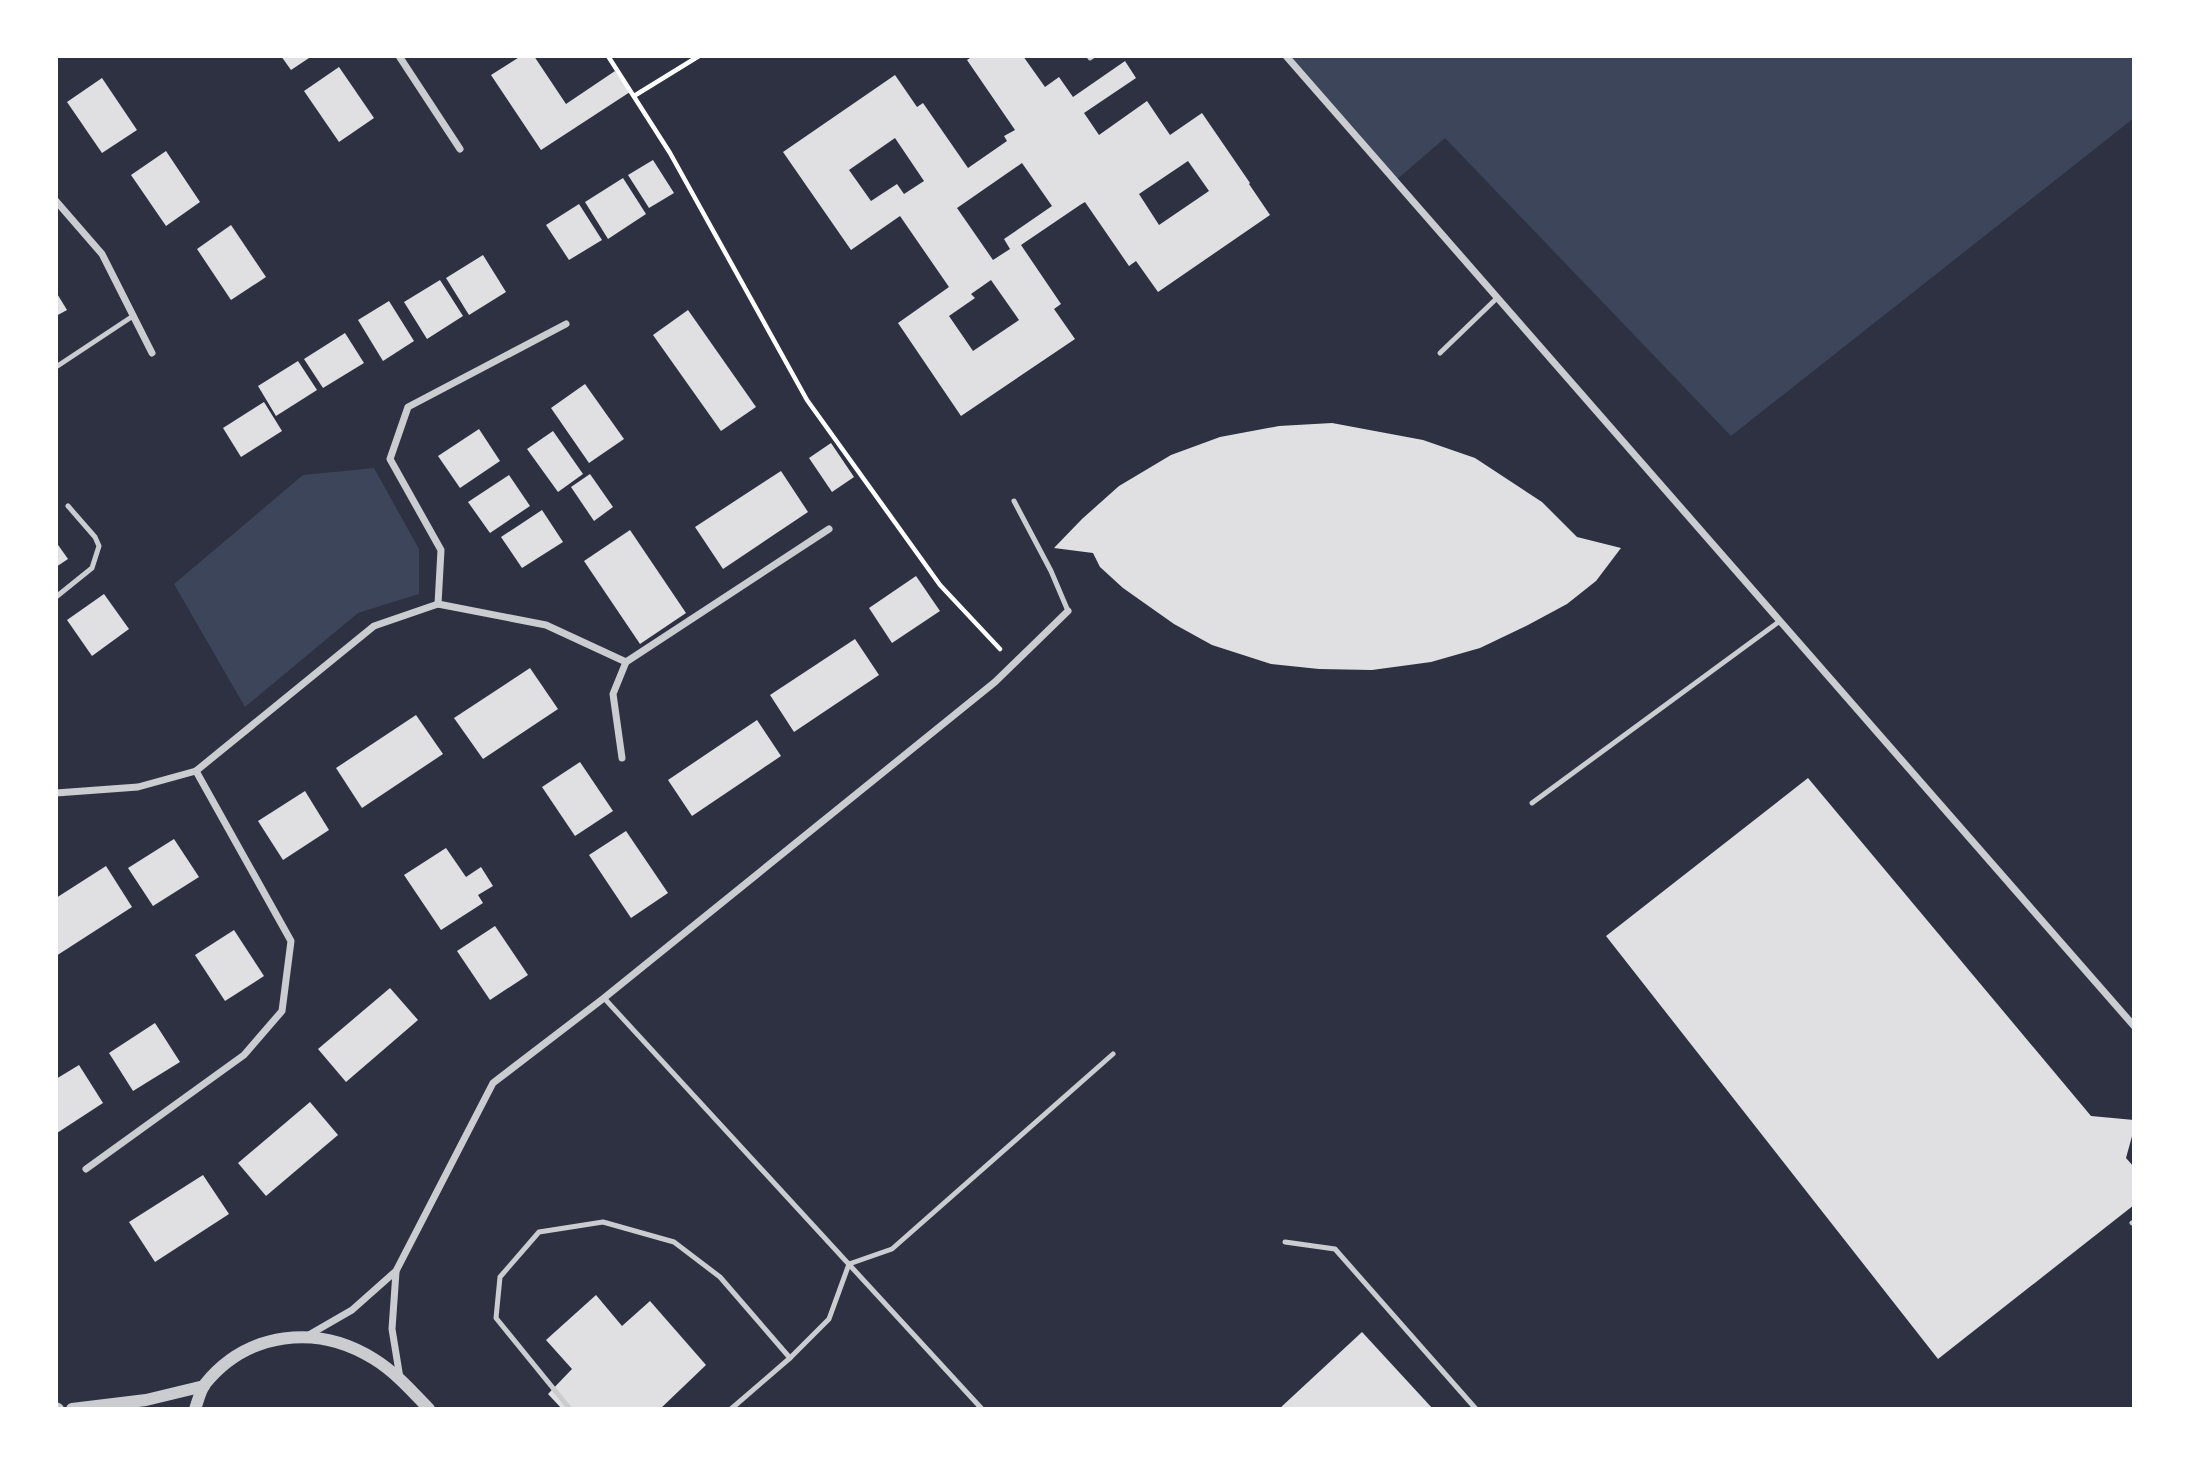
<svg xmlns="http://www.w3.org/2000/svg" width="2190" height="1465" font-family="'PT Serif',serif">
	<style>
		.green { fill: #3c4559 }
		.building { fill: #e0e0e3; fill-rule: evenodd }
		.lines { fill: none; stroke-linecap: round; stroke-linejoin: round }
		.path { stroke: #fff; stroke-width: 4.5 }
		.service { stroke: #caccd0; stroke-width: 5 }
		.minor { stroke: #caccd0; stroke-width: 7 }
		.tertiary { stroke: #caccd0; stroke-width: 12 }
	</style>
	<rect width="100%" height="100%" fill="#2d3142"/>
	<!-- green -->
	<g class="green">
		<path d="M1286,56H2134V118L1731,436L1445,138L1395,181Z"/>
		<path d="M374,468L419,549V594L358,613L245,707L174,584L303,475Z"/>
	</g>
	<!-- building -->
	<g class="building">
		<path d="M281,56H312L291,70Z"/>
		<path d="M521,56H534L566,104L615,71L630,92L541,150L491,75Z"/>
		<path d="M973,56H1023L1045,87L1059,77L1073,97L1125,61L1136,78L1084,113L1099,135L1147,101L1170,135L1202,113L1250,183L1249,184L1270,215L1158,292L1136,261L1129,266L1085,202L1080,205L1021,245L1061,304L1054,309L1075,339L961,416L898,323L949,287L900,216L851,250L783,152L895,75L917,107L923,103L968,168L1007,141L1004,136L1015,130L967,60ZM895,138L924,181L904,194L897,184L871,201L849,170ZM1188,161L1209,191L1159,225L1139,194ZM1022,163L1052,206L1004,239L1010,249L993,260L957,208ZM991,280L1019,320L973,351L949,316L975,298L971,294Z"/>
		<path d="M339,67L374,118L339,142L304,91Z"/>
		<path d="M102,78L137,130L102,153L67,102Z"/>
		<path d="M166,151L200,202L166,226L131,175Z"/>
		<path d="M653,160L674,193L649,208L628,175Z"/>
		<path d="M623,178L646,214L608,239L585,202Z"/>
		<path d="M579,204L602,240L569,260L546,225Z"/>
		<path d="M231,225L266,277L231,300L197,249Z"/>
		<path d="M483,255L506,292L469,315L446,278Z"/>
		<path d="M440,280L463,316L427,339L404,302Z"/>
		<path d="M56,292L67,310L56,316Z"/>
		<path d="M389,301L414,341L383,361L358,320Z"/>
		<path d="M688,310L756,407L721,431L653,335Z"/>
		<path d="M345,333L364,363L323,388L304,359Z"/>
		<path d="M298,361L317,390L276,416L258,386Z"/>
		<path d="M585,384L624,439L589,463L551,408Z"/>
		<path d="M264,402L282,431L241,457L223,428Z"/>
		<path d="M1332,423L1423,440L1475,458L1542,502L1577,537L1621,548L1596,581L1567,604L1528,625L1480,648L1431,662L1372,670L1319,669L1271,664L1212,645L1174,624L1123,588L1100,567L1093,553L1054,548L1082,519L1119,486L1171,455L1220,437L1279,426Z"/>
		<path d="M479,429L500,461L460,488L438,456Z"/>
		<path d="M553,431L583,474L558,492L527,449Z"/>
		<path d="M831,443L854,477L832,492L809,458Z"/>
		<path d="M781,471L808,512L723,569L695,527Z"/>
		<path d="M590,474L613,507L594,521L571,487Z"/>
		<path d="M509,475L530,506L490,533L468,502Z"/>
		<path d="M542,510L563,542L522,568L501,537Z"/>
		<path d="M630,530L686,613L640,644L584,561Z"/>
		<path d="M56,542L68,559L56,567Z"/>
		<path d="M916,576L940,611L892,643L869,608Z"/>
		<path d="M104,594L129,629L92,656L67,620Z"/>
		<path d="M855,639L879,675L794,732L770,695Z"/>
		<path d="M530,668L558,709L483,759L454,718Z"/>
		<path d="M416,715L443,754L362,808L336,768Z"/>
		<path d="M757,720L781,756L692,816L668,780Z"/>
		<path d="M580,762L613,811L575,836L542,787Z"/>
		<path d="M1808,778L2091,1116L2134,1120V1129L2126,1158L2134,1167V1205L1938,1359L1606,936Z"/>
		<path d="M305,791L329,830L283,860L258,821Z"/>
		<path d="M626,831L668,893L631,918L589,855Z"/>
		<path d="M174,839L199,877L153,906L128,868Z"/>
		<path d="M446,848L466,877L481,867L493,886L478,895L483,903L441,930L404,875Z"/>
		<path d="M106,866L132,907L56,956V898Z"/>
		<path d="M495,926L528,975L490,1000L457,951Z"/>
		<path d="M234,930L264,976L225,1001L195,955Z"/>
		<path d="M390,988L418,1020L346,1082L318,1049Z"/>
		<path d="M155,1023L180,1062L133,1091L109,1053Z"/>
		<path d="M79,1065L103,1103L57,1133L56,1079Z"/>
		<path d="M310,1102L338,1135L266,1196L238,1163Z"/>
		<path d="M203,1175L229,1214L155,1262L129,1222Z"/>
		<path d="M596,1295L622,1326L650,1301L706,1365L660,1409H562L548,1394L572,1369L546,1340Z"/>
		<path d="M1362,1332L1433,1409H1279Z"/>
	</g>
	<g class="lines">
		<!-- path -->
		<g class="path">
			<path d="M608,56L670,153L807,400L940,585L1000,649"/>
			<path d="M634,96L699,56"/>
		</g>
		<!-- service -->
		<g class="service">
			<path d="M1089,56L1090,58L1093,56"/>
			<path d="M1440,353L1497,298"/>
			<path d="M56,367L133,316"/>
			<path d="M1014,501L1051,571L1068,611"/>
			<path d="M56,597L92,568L99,546L95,537L68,506"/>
			<path d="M1532,803L1780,621"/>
			<path d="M604,998L982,1409"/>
			<path d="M2132,1223L2134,1222"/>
			<path d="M1285,1242L1335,1249L1476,1409"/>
			<path d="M570,1409L496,1318L500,1277L539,1232L603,1222L674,1242L720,1277L790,1358"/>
			<path d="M731,1409L790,1358L829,1319L849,1264L892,1249L1113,1054"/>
		</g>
		<!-- minor -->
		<g class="minor">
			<path d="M399,56L460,149"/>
			<path d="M1286,56L2134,1026"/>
			<path d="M56,201L102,254L152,353"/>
			<path d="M438,604L441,550L390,459L408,407L566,324"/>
			<path d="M622,758L613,694L626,662"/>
			<path d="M56,793L138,787L196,771L374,626L438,604L546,625L626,662L829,529"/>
			<path d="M86,1169L244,1055L282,1011L291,941L196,771"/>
			<path d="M396,1272L392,1329L400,1378"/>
			<path d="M307,1336L352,1310L396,1271L493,1083L604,998L995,682L1068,611"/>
		</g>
		<!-- tertiary -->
		<g class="tertiary">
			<path d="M56,1408L58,1409"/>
			<path d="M72,1409L146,1400L204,1386"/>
			<path d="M195,1409C198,1401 200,1391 205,1384C247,1332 317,1323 374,1359C395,1372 411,1390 429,1409"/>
		</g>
	</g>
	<!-- border -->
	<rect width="2190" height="1465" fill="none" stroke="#ffffff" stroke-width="116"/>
</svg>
